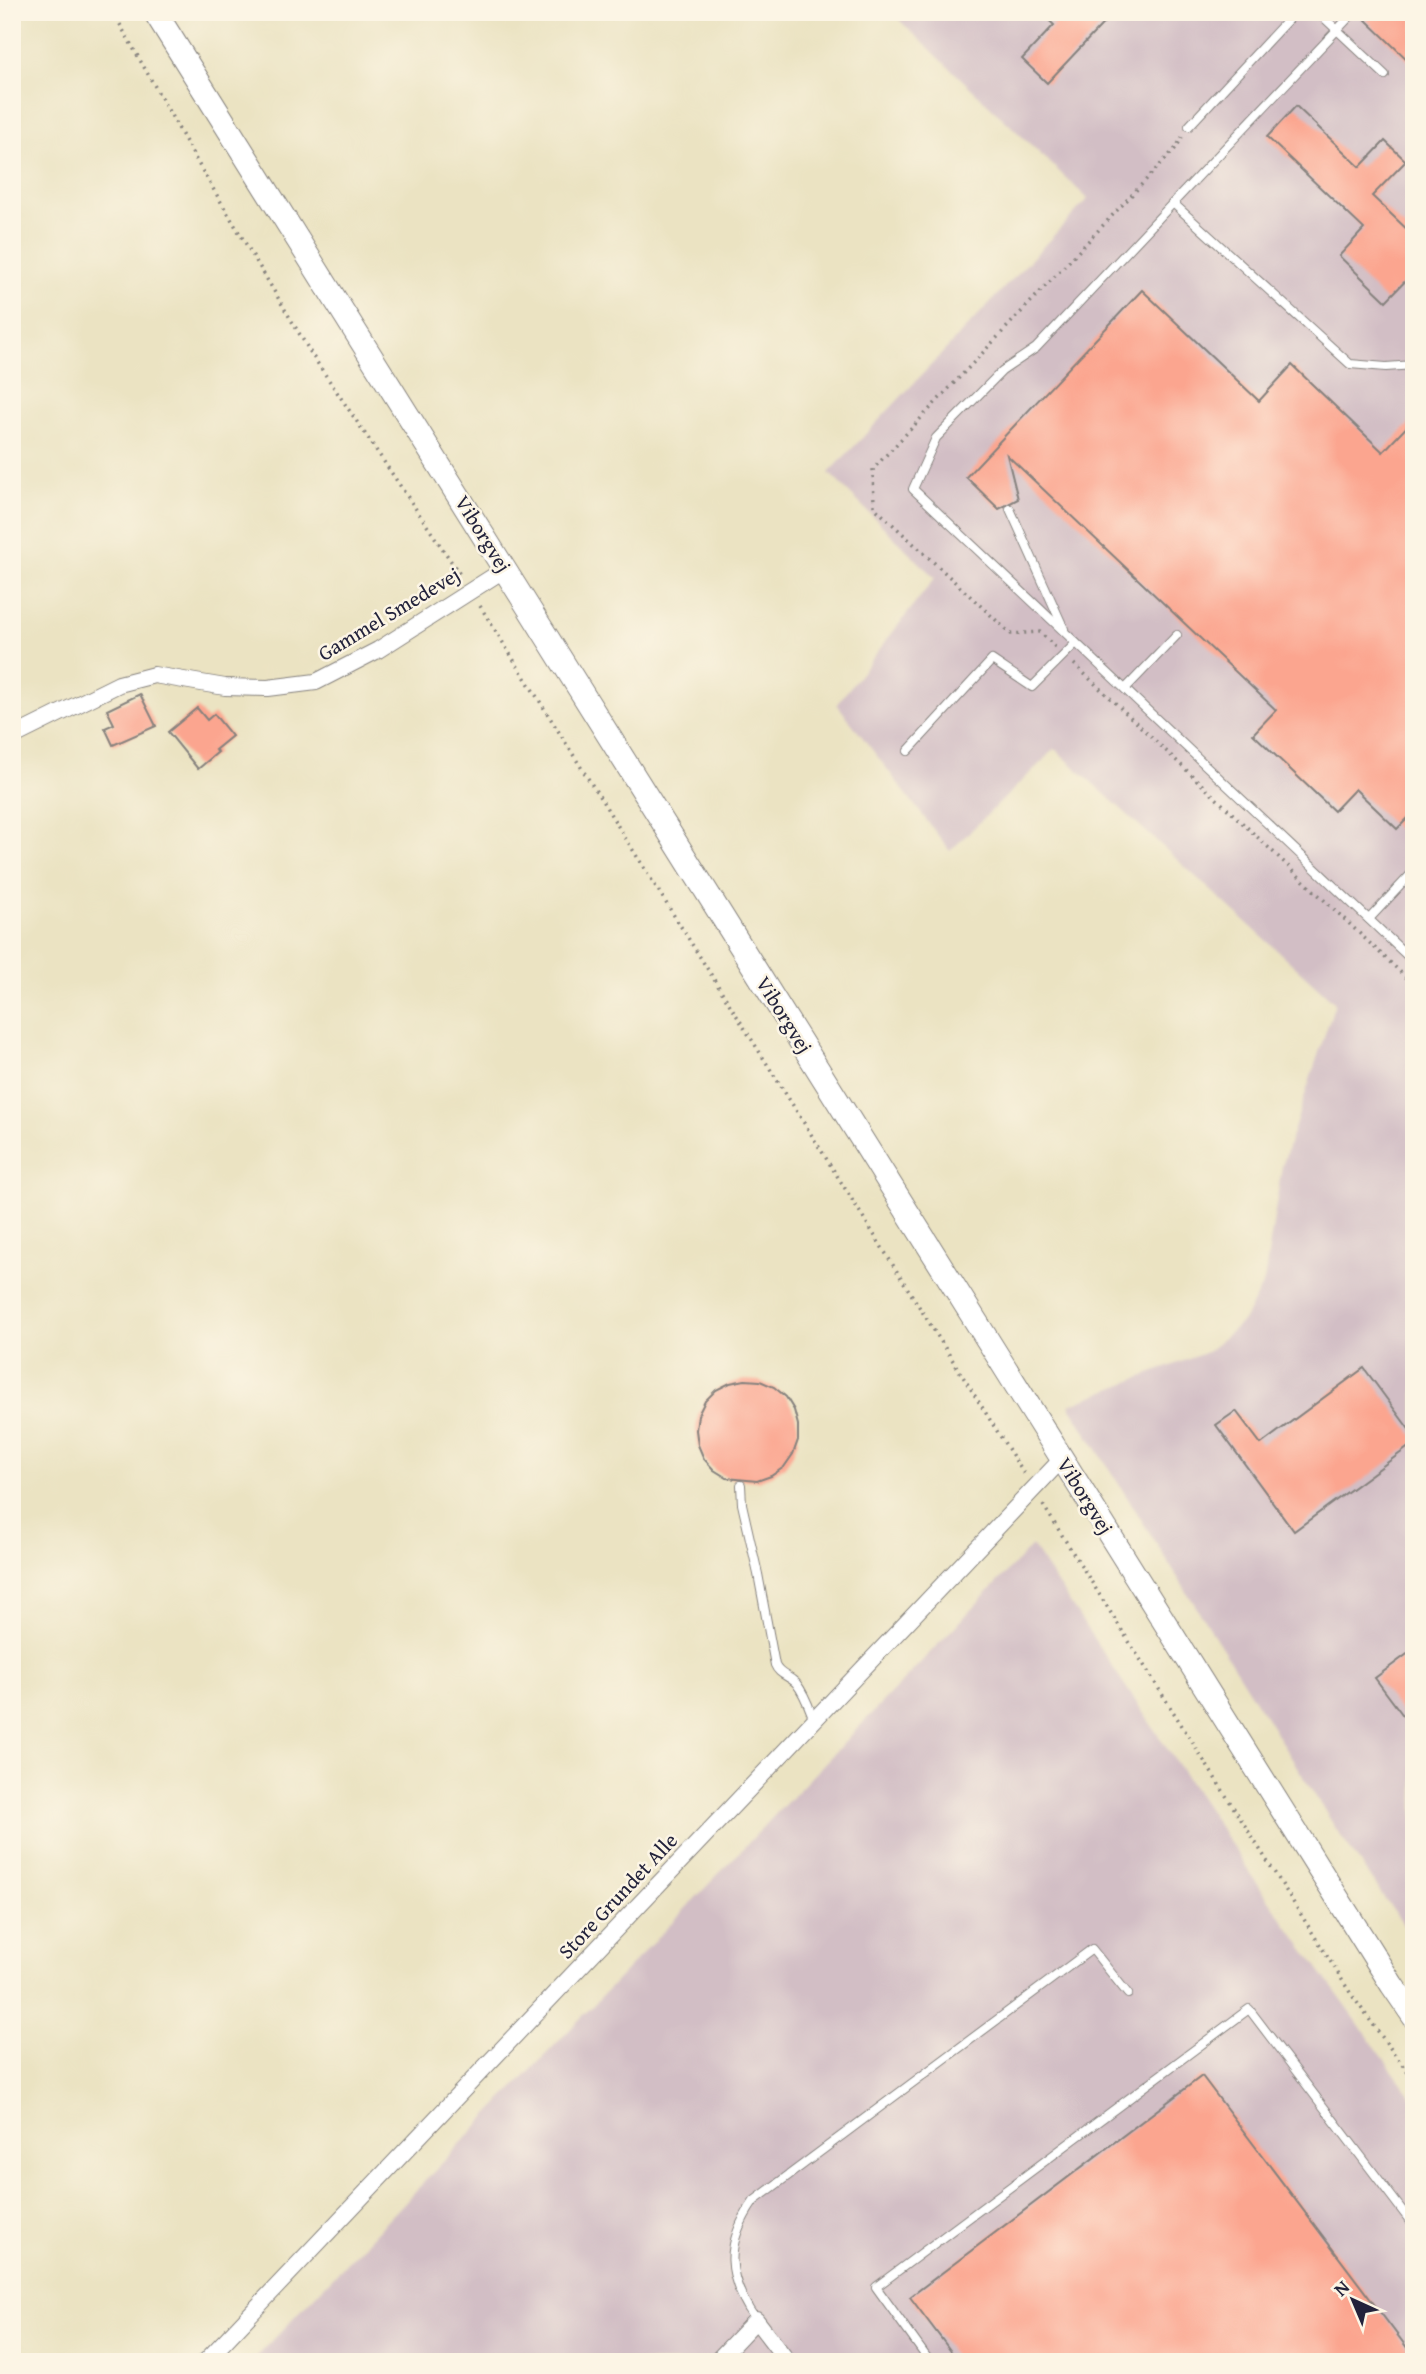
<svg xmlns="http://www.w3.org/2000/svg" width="1426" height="2374" font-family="'Gentium Book Plus',serif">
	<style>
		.industrial { fill: #d2bec5 }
		.building { fill: #fba58f }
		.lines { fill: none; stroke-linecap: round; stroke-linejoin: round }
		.lane-casing { stroke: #86827e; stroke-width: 10 }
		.street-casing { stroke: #86827e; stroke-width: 18 }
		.secondary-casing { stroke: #86827e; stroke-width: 25 }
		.path { stroke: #86827e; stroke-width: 3.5; stroke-dasharray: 2 5; stroke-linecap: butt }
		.lane { stroke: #fff; stroke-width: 8 }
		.street { stroke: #fff; stroke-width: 16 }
		.secondary { stroke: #fff; stroke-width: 23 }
		.labels { text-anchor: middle; stroke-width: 5; stroke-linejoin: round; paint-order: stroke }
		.street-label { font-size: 21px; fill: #22223b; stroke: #fcf5e5 }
	</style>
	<rect width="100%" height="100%" fill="#fcf5e5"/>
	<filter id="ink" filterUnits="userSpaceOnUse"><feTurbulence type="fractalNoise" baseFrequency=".0143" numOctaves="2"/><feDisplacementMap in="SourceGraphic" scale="14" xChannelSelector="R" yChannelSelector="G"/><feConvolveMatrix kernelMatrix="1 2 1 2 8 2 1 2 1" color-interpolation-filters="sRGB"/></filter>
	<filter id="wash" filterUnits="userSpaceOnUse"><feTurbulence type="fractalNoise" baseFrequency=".00686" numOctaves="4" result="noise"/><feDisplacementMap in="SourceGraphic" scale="28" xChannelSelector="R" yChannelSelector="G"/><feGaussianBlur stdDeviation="1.57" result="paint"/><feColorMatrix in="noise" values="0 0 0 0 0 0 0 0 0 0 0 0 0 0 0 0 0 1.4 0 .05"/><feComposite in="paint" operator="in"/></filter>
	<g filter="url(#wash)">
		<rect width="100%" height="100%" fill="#ebe3c2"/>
		<!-- industrial -->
		<g class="industrial">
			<path d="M898,12H1414V1940L1340,1835L1069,1405L1207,1352L1243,1321L1264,1282L1282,1166L1335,1003L1055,749L950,851L837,704L935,578L829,473L1088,199L895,16Z"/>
			<path d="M1032,1546L1258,1885L1414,2100V2362H252Z"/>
		</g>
		<g id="blocks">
			<!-- building -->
			<g class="building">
				<path d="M1040,12H1114L1047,83L1022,59L1054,25Z"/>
				<path d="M1373,12H1414V66L1366,20Z"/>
				<path d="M1296,106L1360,167L1385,141L1406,161L1372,196L1414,236V272L1386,301L1339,256L1364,229L1267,137Z"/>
				<path d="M1142,290L1259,401L1292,365L1383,452L1414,419V812L1397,829L1355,789L1334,811L1253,734L1276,710L1007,455L1018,499L999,509L966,477Z"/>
				<path d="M140,694L156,726L113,745L105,728L114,724L107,710Z"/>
				<path d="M197,708L207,720L214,714L232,736L215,750L218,752L198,769L168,732Z"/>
				<path d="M1364,1368L1414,1436V1443L1294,1531L1216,1425L1236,1411L1261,1444Z"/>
				<path d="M745,1380L760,1381L774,1387L786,1397L794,1410L798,1425V1440L793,1454L784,1467L771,1476L757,1481L727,1478L714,1470L704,1459L698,1445L696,1430L698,1415L705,1401L716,1390L730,1383Z"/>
				<path d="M1414,1649V1730L1375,1678Z"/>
				<path d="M1202,2076L1414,2357V2362H959L910,2297Z"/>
			</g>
		</g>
	</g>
	<g filter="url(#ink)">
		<use href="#blocks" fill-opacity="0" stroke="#86827e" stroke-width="2"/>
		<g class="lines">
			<defs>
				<g id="lane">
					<path d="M1318,12L1385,75"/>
					<path d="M1189,126L1295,12"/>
					<path d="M1173,203L1354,12"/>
					<path d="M1413,365L1411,315L1414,312"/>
					<path d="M1414,365L1386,367L1350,364L1173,203L1036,348L1002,371L936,438L913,489L1414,962"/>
					<path d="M1010,509L1064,629"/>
					<path d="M1125,689L1177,635"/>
					<path d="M908,751L992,660L1032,687L1076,643"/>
					<path d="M1369,919L1414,871"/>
					<path d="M741,1485L742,1504L758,1574L775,1665C779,1675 788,1675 796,1683C805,1694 809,1707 814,1720"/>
					<path d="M756,2320C726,2277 724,2244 754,2201L1092,1949L1128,1994"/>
					<path d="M930,2362L876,2287L1249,2009L1414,2226"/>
				</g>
				<g id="street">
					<path d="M12,737L119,684L154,675L225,687L268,688L316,682L378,650L505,569"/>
					<path d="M205,2362L1062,1459"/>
					<path d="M716,2362L756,2320L788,2362"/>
				</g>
				<path id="secondary" d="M155,12L1392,1985L1414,2017"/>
			</defs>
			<!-- lane casing -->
			<use href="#lane" class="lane-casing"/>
			<!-- street casing -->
			<use href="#street" class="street-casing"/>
			<!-- secondary casing -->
			<use href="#secondary" class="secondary-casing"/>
			<!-- path -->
			<g class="path">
				<path d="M113,12L199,165L312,355L461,576"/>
				<path d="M480,606L1024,1474"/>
				<path d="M1055,647L1040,632L1011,634L874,507L873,469L1176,148L1182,137"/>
				<path d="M1074,664L1412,983L1414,981"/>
				<path d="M1043,1505L1351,1994L1414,2081"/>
			</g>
			<!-- lane -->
			<use href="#lane" class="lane"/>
			<!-- street -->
			<use href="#street" class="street"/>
			<!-- secondary -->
			<use href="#secondary" class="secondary"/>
		</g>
	</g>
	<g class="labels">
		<!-- street labels -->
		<g class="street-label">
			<text transform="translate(483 534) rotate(58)" y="7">Viborgvej</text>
			<text transform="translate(389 614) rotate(-31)" y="7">Gammel Smedevej</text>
			<text transform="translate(784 1015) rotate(58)" y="7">Viborgvej</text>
			<text transform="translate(1085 1496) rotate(58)" y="7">Viborgvej</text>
			<text transform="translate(618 1896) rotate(-47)" y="7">Store Grundet Alle</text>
		</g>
	</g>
	<!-- margin -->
	<rect width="1426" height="2374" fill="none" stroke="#fcf5e5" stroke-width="42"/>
	<!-- north arrow -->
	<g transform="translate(1353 2300) rotate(316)" stroke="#fcf5e5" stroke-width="5" paint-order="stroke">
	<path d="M0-5L12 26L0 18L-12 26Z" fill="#22223b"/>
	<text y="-10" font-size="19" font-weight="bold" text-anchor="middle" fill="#22223b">N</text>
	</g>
</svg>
